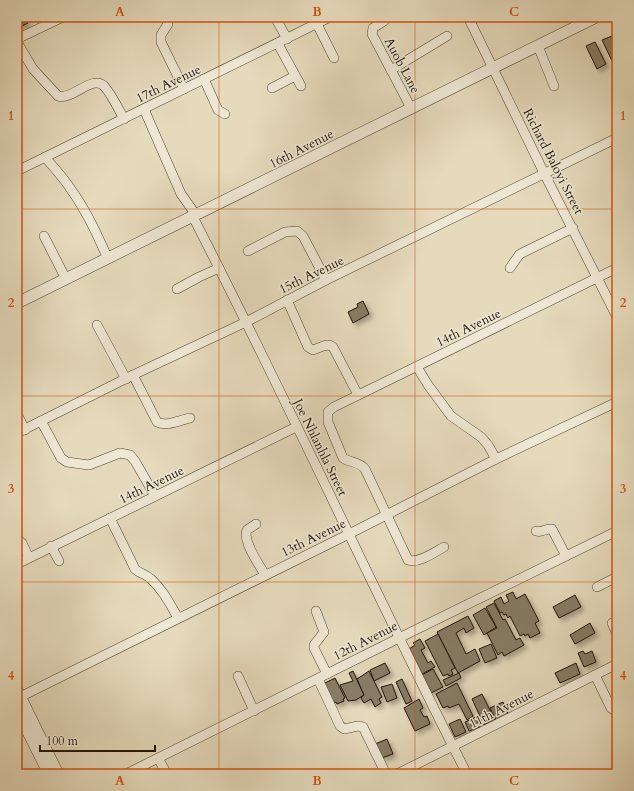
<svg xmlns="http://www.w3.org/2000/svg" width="634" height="791" font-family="Cardo,serif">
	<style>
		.building { fill: #867b65; stroke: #201406; filter: url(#shadow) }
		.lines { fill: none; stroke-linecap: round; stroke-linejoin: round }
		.minor-casing { stroke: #514634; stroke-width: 10 }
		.tertiary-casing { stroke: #514634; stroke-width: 12 }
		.minor { stroke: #eee7d3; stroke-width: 9 }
		.tertiary { stroke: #eee7d3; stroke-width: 11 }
		.grid { fill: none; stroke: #d4520b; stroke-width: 1; stroke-opacity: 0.55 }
		.labels { text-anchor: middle; stroke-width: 3; stroke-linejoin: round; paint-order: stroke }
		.street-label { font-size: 13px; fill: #201406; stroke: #eee7d3 }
		.neatline { fill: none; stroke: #d4520b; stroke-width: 1.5 }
		.grid-label { font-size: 13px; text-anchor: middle; font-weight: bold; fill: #d4520b }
	</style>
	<defs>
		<filter id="shadow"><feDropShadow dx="3.5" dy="3.5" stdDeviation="2" flood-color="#0004"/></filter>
	</defs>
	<rect width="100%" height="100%" fill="#e5dabc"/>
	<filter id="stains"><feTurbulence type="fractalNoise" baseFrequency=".005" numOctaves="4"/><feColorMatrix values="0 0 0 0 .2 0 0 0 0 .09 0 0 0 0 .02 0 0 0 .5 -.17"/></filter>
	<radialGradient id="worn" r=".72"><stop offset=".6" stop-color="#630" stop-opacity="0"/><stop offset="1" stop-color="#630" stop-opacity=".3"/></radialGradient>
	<!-- building -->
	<g class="building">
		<path d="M20,17H24L28,23L20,27L17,22V19Z"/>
		<path d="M612,36L617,46V66L615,67L602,40Z"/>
		<path d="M595,42L606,64L597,69L586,46Z"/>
		<path d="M363,301L369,314L353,323L348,312L358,307L357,304Z"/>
		<path d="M513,592L516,599L525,594L539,621L535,623L540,633L530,638L528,634L525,636L524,634L520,636L510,616L508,618L506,614L504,615L502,612L500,613L494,601L501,597L504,604L509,601L506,595Z"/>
		<path d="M575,595L581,607L559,618L553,607Z"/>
		<path d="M494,603L503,620L505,619L516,640L520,638L524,645L504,656L502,652L498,655L487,633L497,628L486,607Z"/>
		<path d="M485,608L496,627L484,635L473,615Z"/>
		<path d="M468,616L474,628L466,633L464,628L456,633L466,654L475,649L480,661L458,673L437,632Z"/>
		<path d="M590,623L595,633L575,644L570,635Z"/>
		<path d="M438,634L455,668L451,670L453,674L449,676L448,674L443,676L425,641Z"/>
		<path d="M420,639L425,648L421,650L428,663L431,661L435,667L422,674L409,649L415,645L413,643Z"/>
		<path d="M491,644L497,658L485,663L479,649Z"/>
		<path d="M583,651L585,654L592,651L596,662L584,667L578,653Z"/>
		<path d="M385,663L390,673L374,681L370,670Z"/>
		<path d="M576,663L580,674L560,683L555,673Z"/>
		<path d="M433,669L443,687L431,693L422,675Z"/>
		<path d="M353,671L364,695L356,700L348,701L340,685L353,681L349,673Z"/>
		<path d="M369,671L382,697L379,699L381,703L375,707L371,699L364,703L361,698L364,695L357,679Z"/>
		<path d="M459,673L461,678L446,686L443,680Z"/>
		<path d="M335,678L345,698L343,699L344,701L337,704L336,702L334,703L323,684Z"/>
		<path d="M402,679L412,701L406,704L396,682Z"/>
		<path d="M457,683L473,716L467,720L459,704L449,708L448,706L443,708L436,694Z"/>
		<path d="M392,684L397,698L387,702L381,687Z"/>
		<path d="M482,694L495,720L484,725L472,699Z"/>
		<path d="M419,699L423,708L420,710L424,717L427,716L430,724L415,731L404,708Z"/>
		<path d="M503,702L508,714L496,720L490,708Z"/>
		<path d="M476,717L480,727L469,731L465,722Z"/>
		<path d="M460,719L466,732L455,737L449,724Z"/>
		<path d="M387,739L393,754L382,758L375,744Z"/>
	</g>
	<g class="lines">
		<defs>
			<g id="minor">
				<path d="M275,17L287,39"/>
				<path d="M386,17L384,21L373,28L372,34L411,108"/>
				<path d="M468,17L544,173L617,317"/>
				<path d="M168,24L161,35V42L184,89"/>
				<path d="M317,24L334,58"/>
				<path d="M17,39L63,17"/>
				<path d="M17,42L33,69L58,96C71,101 93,74 104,86C112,95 118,108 124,119"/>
				<path d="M278,44L301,86"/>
				<path d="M538,46L554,86"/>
				<path d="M391,70L447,36"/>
				<path d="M204,79L218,110L225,114"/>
				<path d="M272,88L295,76"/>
				<path d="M144,109L181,194L196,215"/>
				<path d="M45,157C53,167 63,177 70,188C86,210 97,234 108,259"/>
				<path d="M17,171L330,17"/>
				<path d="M193,217C288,401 373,590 467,774"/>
				<path d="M44,236L66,279"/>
				<path d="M248,251L285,232L297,231L303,236L326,280"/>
				<path d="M510,268L519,255L522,253L573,228"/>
				<path d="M177,289L199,277L219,268"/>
				<path d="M287,300L308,347L313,350C320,348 327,342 333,347L358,395"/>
				<path d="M97,325L126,379"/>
				<path d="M417,367L428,385L451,416L481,437L488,445L496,459"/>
				<path d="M133,375L157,422C167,427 180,420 190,418"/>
				<path d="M17,414L25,430"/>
				<path d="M41,421L61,458L67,462L89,465L120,453L130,455L135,461L155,496"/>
				<path d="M17,433L133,375L246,322L326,280L617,138"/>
				<path d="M110,518L135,569C140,574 146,574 151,579C163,590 170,604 178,618"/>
				<path d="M256,524L247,530C242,541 259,564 265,575"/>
				<path d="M536,531C543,533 545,528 552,529L566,556"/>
				<path d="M17,539L22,543L29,558"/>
				<path d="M51,546L59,561"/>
				<path d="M444,547C435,552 418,564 408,560L365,469C359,461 350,463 343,458L328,422V412L334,407L617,268"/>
				<path d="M17,564L296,427"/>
				<path d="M597,587L617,577"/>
				<path d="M316,611L324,632L314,645V648L327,674"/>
				<path d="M612,623L617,634"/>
				<path d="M595,675L611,708L617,712"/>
				<path d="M238,676L254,711"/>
				<path d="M318,679L340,726L344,729L358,726L363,727L386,774"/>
				<path d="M20,697L349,534L496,459L617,402"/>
				<path d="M158,758L167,774"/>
				<path d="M126,774L399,638L617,531"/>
				<path d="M261,774H265"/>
				<path d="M397,774L617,664"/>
			</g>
			<g id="tertiary">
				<path d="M17,303L596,17"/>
				<path d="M17,690L58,774"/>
				<path d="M17,710L49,774"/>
			</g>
		</defs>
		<!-- minor casing -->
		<use href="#minor" class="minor-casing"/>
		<!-- tertiary casing -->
		<use href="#tertiary" class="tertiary-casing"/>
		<!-- minor -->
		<use href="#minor" class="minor"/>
		<!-- tertiary -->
		<use href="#tertiary" class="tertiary"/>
	</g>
	<!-- grid -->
	<path class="grid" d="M219,17V774M415,17V774M17,209H617M17,396H617M17,582H617"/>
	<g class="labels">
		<!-- street labels -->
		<g class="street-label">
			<text transform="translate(403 65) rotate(62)" y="5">Auob Lane</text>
			<text transform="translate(168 83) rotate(-26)" y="5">17th Avenue</text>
			<text transform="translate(301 148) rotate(-27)" y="5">16th Avenue</text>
			<text transform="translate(554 161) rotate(63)" y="5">Richard Baloyi Street</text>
			<text transform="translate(311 274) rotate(-26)" y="5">15th Avenue</text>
			<text transform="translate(468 327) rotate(-26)" y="5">14th Avenue</text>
			<text transform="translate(321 447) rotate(64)" y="5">Joe Nhlanhla Street</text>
			<text transform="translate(151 484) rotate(-26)" y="5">14th Avenue</text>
			<text transform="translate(313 537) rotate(-26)" y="5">13th Avenue</text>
			<text transform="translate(365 640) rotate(-27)" y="5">12th Avenue</text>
			<text transform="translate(501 708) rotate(-27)" y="5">11th Avenue</text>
		</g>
	</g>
	<!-- margin -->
	<rect width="634" height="791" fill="none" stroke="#e5dabc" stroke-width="44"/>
	<!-- scale -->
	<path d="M40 745v6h115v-6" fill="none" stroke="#201406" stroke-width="2"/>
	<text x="46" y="745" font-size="12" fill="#201406" stroke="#eee7d3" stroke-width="3" paint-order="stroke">100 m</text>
	<rect x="22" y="22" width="590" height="747" class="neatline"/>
	<g class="grid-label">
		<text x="120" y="16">A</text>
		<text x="317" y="16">B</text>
		<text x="514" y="16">C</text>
		<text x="11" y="120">1</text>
		<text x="623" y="120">1</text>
		<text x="11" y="307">2</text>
		<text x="623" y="307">2</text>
		<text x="11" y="493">3</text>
		<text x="623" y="493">3</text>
		<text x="11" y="680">4</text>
		<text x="623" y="680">4</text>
		<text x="120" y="785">A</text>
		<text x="317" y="785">B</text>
		<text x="514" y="785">C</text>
	</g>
	<rect width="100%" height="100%" filter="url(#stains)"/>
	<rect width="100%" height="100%" fill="url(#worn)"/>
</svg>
